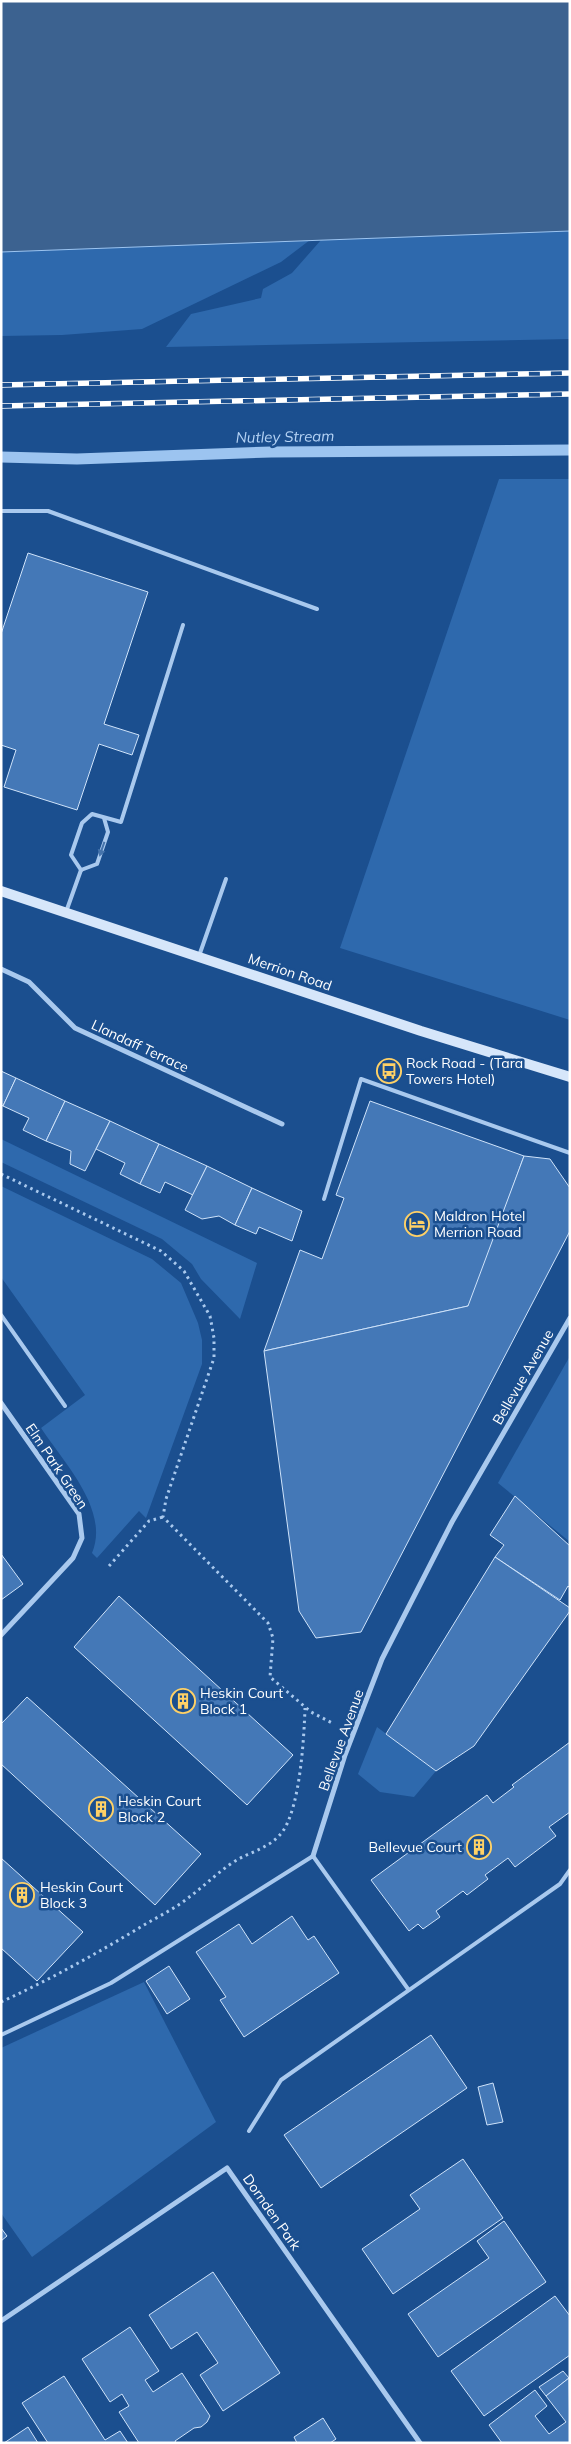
<svg xmlns="http://www.w3.org/2000/svg" width="571" height="2444" font-family="Mulish,sans-serif">
	<style>
		.green { fill: #2e69ad }
		.water { fill: #3c6290; stroke: #9cc4f0 }
		.lines { fill: none; stroke-linecap: round; stroke-linejoin: round }
		.stream { stroke: #9cc4f0; stroke-width: 11 }
		.building { fill: #4478b7; stroke: #cfe3fa }
		.path { stroke: #a9c9ee; stroke-width: 3; stroke-dasharray: 2.5 4; stroke-linecap: butt }
		.lane { stroke: #a9c9ee; stroke-width: 4 }
		.street { stroke: #a9c9ee; stroke-width: 5 }
		.secondary { stroke: #d6e6fa; stroke-width: 10 }
		.rail-casing { stroke: #fff; stroke-width: 5.5 }
		.rail { stroke: #1b4f8f; stroke-width: 4; stroke-dasharray: 11; stroke-linecap: butt }
		.oneway { fill: #4674ac }
		.labels { text-anchor: middle; stroke-width: 5; stroke-linejoin: round; paint-order: stroke }
		.street-label { font-size: 14px; fill: #fff; stroke: #1b4f8f }
		.poi-label { font-size: 14px; fill: #fff; stroke: #1b4f8f; text-anchor: start }
		.water-label { font-size: 15px; font-style: italic; fill: #b5d3f5; stroke: #1b4f8f }
	</style>
	<rect width="100%" height="100%" fill="#1b4f8f"/>
	<!-- green -->
	<g class="green">
		<path d="M1,1H570V339L166,347L191,314L261,298L263,289L292,273L321,240H310L281,262L142,329L62,335L1,336Z"/>
		<path d="M499,479H570V1020L340,948Z"/>
		<path d="M1,1139L257,1263L240,1319L201,1279L192,1264L162,1239L1,1162Z"/>
		<path d="M1,1186L152,1259L181,1283L198,1323L202,1340V1364L146,1518L139,1511L97,1558L92,1553C110,1510 64,1463 41,1428L85,1395L1,1277Z"/>
		<path d="M570,1356V1542L498,1483Z"/>
		<path d="M377,1727L436,1771L414,1797L380,1792L358,1774Z"/>
		<path d="M144,1982L216,2122L32,2257L1,2213V2048Z"/>
	</g>
	<!-- water -->
	<path class="water" d="M1,1H570V231L1,252Z"/>
	<g class="lines">
		<!-- stream -->
		<path class="stream" d="M1,457L77,459L271,452L570,450"/>
	</g>
	<!-- building -->
	<g class="building">
		<path d="M28,553L148,592L104,724L139,735L132,755L99,744L77,810L4,787L16,750L1,745V634Z"/>
		<path d="M1,1071L16,1078L3,1106L1,1105Z"/>
		<path d="M16,1078L65,1101L46,1141L23,1130L29,1118L3,1106Z"/>
		<path d="M65,1101L110,1121L85,1171L70,1164L71,1151L46,1141Z"/>
		<path d="M370,1101L524,1156L473,1297L468,1306L264,1351L300,1250L322,1259L344,1198L336,1195Z"/>
		<path d="M110,1121L159,1144L140,1184L120,1174L125,1163L96,1149Z"/>
		<path d="M159,1144L207,1166L193,1195L165,1182L160,1193L140,1184Z"/>
		<path d="M524,1156L550,1159L570,1188V1231L361,1632L316,1638L299,1611L264,1351L468,1306Z"/>
		<path d="M207,1166L252,1188L235,1225L219,1216L202,1219L185,1210Z"/>
		<path d="M252,1188L302,1211L292,1241L259,1227L256,1234L235,1225Z"/>
		<path d="M515,1496L570,1546V1588L568,1586L560,1600L495,1557L504,1545L490,1535Z"/>
		<path d="M1,1554L23,1584L1,1600Z"/>
		<path d="M495,1557L570,1608V1611L474,1746L436,1771L386,1734Z"/>
		<path d="M119,1596L293,1755L247,1805L74,1647Z"/>
		<path d="M27,1697L201,1854L155,1905L1,1764V1724Z"/>
		<path d="M570,1742V1812L549,1827L556,1836L515,1867L508,1858L485,1875L488,1879L467,1895L463,1891L436,1911L440,1917L423,1929L418,1924L409,1931L371,1880L487,1795L493,1803L514,1787L512,1785Z"/>
		<path d="M1,1858L83,1932L37,1981L1,1948Z"/>
		<path d="M292,1916L308,1940L314,1936L339,1973L244,2037L220,2000L226,1997L196,1952L239,1924L252,1944Z"/>
		<path d="M169,1966L190,1999L167,2014L146,1981Z"/>
		<path d="M431,2035L467,2088L321,2188L284,2135Z"/>
		<path d="M493,2083L503,2122L487,2125L478,2087Z"/>
		<path d="M463,2159L503,2218L393,2294L362,2249L420,2209L410,2195Z"/>
		<path d="M504,2221L546,2282L438,2357L408,2314L489,2258L477,2241Z"/>
		<path d="M1,2228L7,2236L1,2241Z"/>
		<path d="M213,2272L280,2373L223,2411L200,2375L218,2363L197,2332L171,2349L149,2315Z"/>
		<path d="M555,2296L570,2316V2355L484,2416L451,2371Z"/>
		<path d="M130,2327L159,2371L145,2380L153,2392L182,2373L210,2416L207,2422L201,2427L194,2428L175,2441L176,2443H139L119,2412L129,2406L122,2394L110,2402L82,2359Z"/>
		<path d="M563,2371L569,2378L546,2396L539,2387Z"/>
		<path d="M64,2376L105,2440L120,2431L128,2443H48L22,2403Z"/>
		<path d="M569,2378L570,2443H502L489,2425L535,2390L547,2406L535,2416L549,2434L566,2422L546,2396Z"/>
		<path d="M323,2418L336,2439L330,2443H297L294,2437Z"/>
		<path d="M28,2427L38,2443H4Z"/>
	</g>
	<g class="lines">
		<!-- path -->
		<g class="path">
			<path d="M1,1174L161,1251L184,1271L210,1316L214,1338V1358L166,1499L163,1517L268,1623L273,1638L270,1677L311,1712L334,1724"/>
			<path d="M109,1566L149,1521L163,1517"/>
			<path d="M1,2002C49,1980 94,1955 139,1928C155,1918 173,1910 188,1898C203,1887 216,1874 232,1863C250,1851 270,1849 283,1831C300,1806 304,1739 305,1708"/>
		</g>
		<!-- lane -->
		<g class="lane">
			<path d="M1,511H48L317,609"/>
			<path d="M81,870L71,855L82,823L92,814L121,822L183,625"/>
			<path d="M81,870L97,864L108,832L104,818"/>
			<path d="M66,912L81,870"/>
			<path d="M199,956L226,879"/>
			<path d="M324,1199L361,1079L570,1153"/>
			<path d="M1,1315L65,1406"/>
			<path d="M1,2035L111,1983L313,1856L408,1989"/>
			<path d="M249,2131L281,2080L560,1884L570,1870"/>
		</g>
		<!-- street -->
		<g class="street">
			<path d="M1,969L29,982L75,1028L282,1124"/>
			<path d="M1,1403L79,1514L82,1538L73,1558L1,1635"/>
			<path d="M313,1856L345,1755L382,1659L452,1522L570,1318"/>
			<path d="M1,2321L227,2168L420,2443"/>
		</g>
		<!-- secondary -->
		<path class="secondary" d="M1,891L421,1031L570,1077"/>
		<defs>
			<g id="rail">
				<path d="M1,385L570,373"/>
				<path d="M1,406L570,394"/>
			</g>
		</defs>
		<!-- rail casing -->
		<use href="#rail" class="rail-casing"/>
		<!-- rail -->
		<use href="#rail" class="rail"/>
	</g>
	<!-- one-way arrows -->
	<defs><path id="oneway-solid" d="M-6-.8H1V-3.2L6.5 0L1 3.2V.8H-6Z" transform="scale(1.25)"/></defs>
	<use class="oneway" href="#oneway-solid" transform="translate(102 849) rotate(109)"/>
	<!-- icons -->
	<defs>
		<symbol id="bus-ring" viewBox="-11 -11 22 22"><circle r="9.5" fill="#1b4f8f" stroke="#ffd166" stroke-width="1.5"/><path d="M-5-6H5V4H4V6H2V4H-2V6H-4V4H-5ZM-3.5-4V0h7V-4ZM-3.5 1.2v1.5H-2V1.2ZM2 1.2v1.5H3.5V1.2Z" fill="#ffd166"/></symbol>
		<symbol id="hotel-ring" viewBox="-11 -11 22 22"><circle r="9.5" fill="#1b4f8f" stroke="#ffd166" stroke-width="1.5"/><path d="M-6-4.5h1.5V1H6V5H4.5V3h-9V5H-6ZM-4 0a1.8 1.8 0 1 1 3.6 0ZM.5 0V-2.5h3Q6-2.5 6 0Z" fill="#ffd166"/></symbol>
		<symbol id="building-ring" viewBox="-11 -11 22 22"><circle r="9.5" fill="#1b4f8f" stroke="#ffd166" stroke-width="1.5"/><path d="M-4-6H4V6H1V3H-1V6H-4ZM-2.5-4.3h1.7v1.8h-1.7ZM.8-4.3h1.7v1.8H.8ZM-2.5-1h1.7V.8h-1.7ZM.8-1h1.7V.8H.8Z" fill="#ffd166"/></symbol>
	</defs>
	<g fill-rule="evenodd">
		<use href="#bus-ring" x="375" y="1057" width="28" height="28"/>
		<use href="#hotel-ring" x="403" y="1210" width="28" height="28"/>
		<use href="#building-ring" x="169" y="1687" width="28" height="28"/>
		<use href="#building-ring" x="87" y="1795" width="28" height="28"/>
		<use href="#building-ring" x="465" y="1833" width="28" height="28"/>
		<use href="#building-ring" x="8" y="1881" width="28" height="28"/>
	</g>
	<g class="labels">
		<!-- street labels -->
		<g class="street-label">
			<text transform="translate(290 972) rotate(19)" y="5">Merrion Road</text>
			<text transform="translate(140 1046) rotate(25)" y="5">Llandaff Terrace</text>
			<text transform="translate(523 1377) rotate(-60)" y="5">Bellevue Avenue</text>
			<text transform="translate(57 1466) rotate(56)" y="5">Elm Park Green</text>
			<text transform="translate(341 1740) rotate(-70)" y="5">Bellevue Avenue</text>
			<text transform="translate(272 2212) rotate(55)" y="5">Dornden Park</text>
		</g>
		<!-- poi labels -->
		<g class="poi-label">
			<text x="406" y="1068">Rock Road - (Tara<tspan x="406" dy="16">Towers Hotel)</tspan></text>
			<text x="434" y="1221">Maldron Hotel<tspan x="434" dy="16">Merrion Road</tspan></text>
			<text x="200" y="1698">Heskin Court<tspan x="200" dy="16">Block 1</tspan></text>
			<text x="118" y="1806">Heskin Court<tspan x="118" dy="16">Block 2</tspan></text>
			<text x="462" y="1852" text-anchor="end">Bellevue Court</text>
			<text x="40" y="1892">Heskin Court<tspan x="40" dy="16">Block 3</tspan></text>
		</g>
		<!-- water labels -->
		<g class="water-label">
			<text transform="translate(285 437) rotate(-1)" y="5">Nutley Stream</text>
		</g>
	</g>
	<!-- border -->
	<rect width="571" height="2444" fill="none" stroke="#ffffff" stroke-width="5"/>
</svg>
